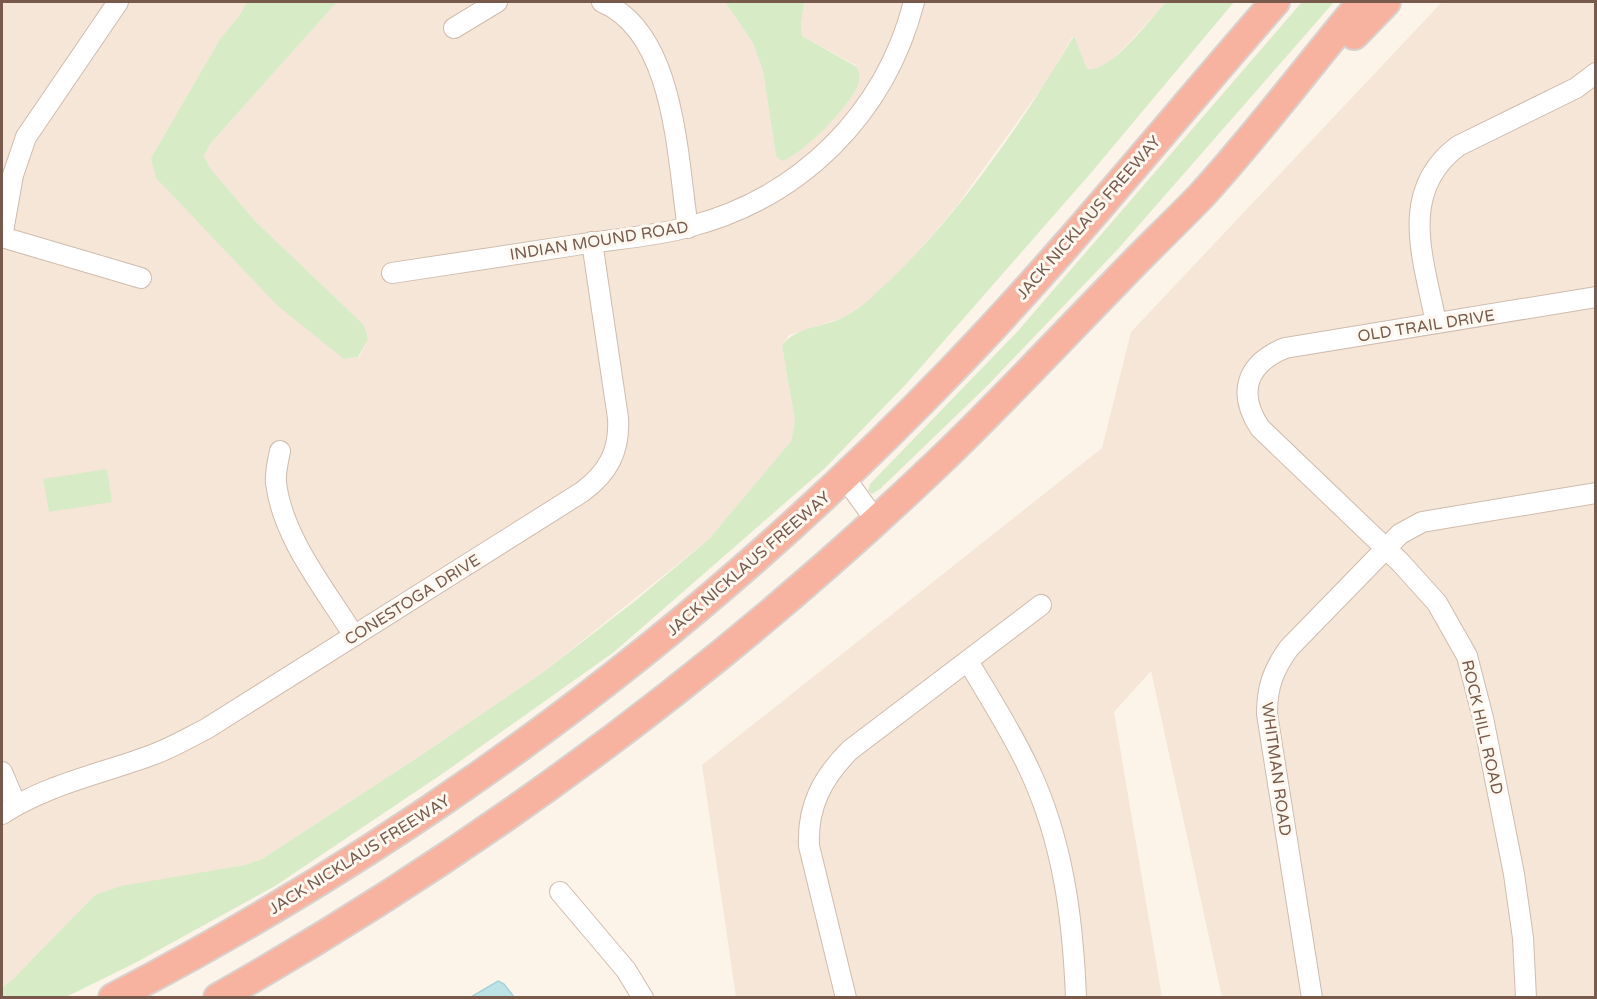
<svg xmlns="http://www.w3.org/2000/svg" width="1597" height="999" font-family="'Varela Round',sans-serif">
	<style>
		.residential { fill: #f5e6d7 }
		.green { fill: #d7ebc7 }
		.water { fill: #bde3e7; stroke: #a3d3d9; stroke-width: 1.5 }
		.lines { fill: none; stroke-linecap: round; stroke-linejoin: round }
		.minor-casing { stroke: #cfbcae; stroke-width: 22 }
		.highway-casing { stroke: #d9d1cd; stroke-width: 32 }
		.minor { stroke: #fff; stroke-width: 20 }
		.highway { stroke: #f7b3a0; stroke-width: 28 }
		.labels { text-anchor: middle; stroke-width: 6; stroke-linejoin: round; paint-order: stroke }
		.street-label { font-size: 16px; fill: #785a4c; stroke: #fff8f0 }
	</style>
	<rect width="100%" height="100%" fill="#fdf4e9"/>
	<!-- residential -->
	<g class="residential">
		<path d="M2,2H247L239,16L220,39L151,158L344,359L359,357L368,339L364,325L255,221L210,168L204,156L210,144L337,2H725L753,43L763,71L776,156L857,66L802,36L801,24L804,2H1166L1127,45L1106,65L1093,70L1087,69L1073,36L1048,79L956,207L910,261L873,297L845,317L789,335L782,346L795,421L791,441L709,539L542,673L420,756L262,859L245,865L95,895L12,980L2,988Z"/>
		<path d="M1442,2H1595V997H1222L1151,671L1114,712L1162,997H736L702,765L1102,448L1131,332Z"/>
	</g>
	<!-- green -->
	<g class="green">
		<path d="M247,2H337L210,144L204,156L210,168L255,221L364,325L368,339L358,357L344,359L278,306L156,178L151,158L220,39L239,16Z"/>
		<path d="M725,2H804L801,24L802,36L857,67C858,70 860,77 859,81C855,102 802,155 782,161L776,156L763,71L753,43Z"/>
		<path d="M1166,2H1234L1090,174L907,383L825,468L614,652L445,772L275,886L135,963L66,997H2V988L12,980L95,895L121,886L245,865L262,859L420,756L542,673L635,601L709,539L791,441L795,421L782,346C796,325 825,328 846,316C856,310 867,302 875,294C953,224 1020,126 1074,36L1087,69C1111,73 1150,19 1166,2Z"/>
		<path d="M1302,2H1334L1118,249L988,385L880,489L872,494L868,491L870,484L1017,332Z"/>
		<path d="M107,469L112,502L49,512L43,479Z"/>
	</g>
	<!-- water -->
	<path class="water" d="M498,981L504,984L514,997H471Z"/>
	<g class="lines">
		<defs>
			<g id="minor">
				<path d="M602,2C676,33 677,159 688,228"/>
				<path d="M454,28L497,2"/>
				<path d="M2,237L13,175L26,137L118,2"/>
				<path d="M2,237L141,278"/>
				<path d="M392,273C454,264 515,254 576,245C613,239 652,237 688,227C801,198 885,114 914,2"/>
				<path d="M1436,323C1424,260 1397,192 1458,146L1576,88L1596,73"/>
				<path d="M280,451C278,461 275,473 276,483C283,539 326,590 354,636"/>
				<path d="M845,478L876,521"/>
				<path d="M968,661C989,697 1012,732 1029,769C1063,841 1073,919 1076,998"/>
				<path d="M2,772L16,805"/>
				<path d="M2,814C48,784 101,774 152,755C171,748 188,738 206,729L582,492C608,473 620,451 618,418L592,242"/>
				<path d="M560,892L626,970L643,998"/>
				<path d="M846,998L809,846C807,806 823,777 850,750L1041,605"/>
				<path d="M1312,998L1267,714C1267,687 1273,670 1289,648L1400,534L1422,522L1596,493"/>
				<path d="M1526,998L1523,938L1514,874L1483,718L1467,656L1437,603L1400,562L1260,428C1237,393 1246,364 1285,348L1596,297"/>
			</g>
			<g id="highway">
				<path d="M1354,35L1386,2"/>
				<path d="M113,998C426,835 709,623 953,369C1066,252 1168,124 1275,2"/>
				<path d="M218,998C478,850 720,671 937,464C998,406 1055,344 1114,284C1142,254 1172,226 1200,197C1257,135 1308,66 1362,2"/>
			</g>
		</defs>
		<!-- minor casing -->
		<use href="#minor" class="minor-casing"/>
		<!-- highway casing -->
		<use href="#highway" class="highway-casing"/>
		<!-- minor -->
		<use href="#minor" class="minor"/>
		<!-- highway -->
		<use href="#highway" class="highway"/>
	</g>
	<g class="labels">
		<!-- street labels -->
		<g class="street-label">
			<text transform="translate(1088 217) rotate(-49)" y="6">JACK NICKLAUS FREEWAY</text>
			<text transform="translate(599 240) rotate(-9)" y="6">INDIAN MOUND ROAD</text>
			<text transform="translate(1426 325) rotate(-9)" y="6">OLD TRAIL DRIVE</text>
			<text transform="translate(748 563) rotate(-41)" y="6">JACK NICKLAUS FREEWAY</text>
			<text transform="translate(412 599) rotate(-32)" y="6">CONESTOGA DRIVE</text>
			<text transform="translate(1483 727) rotate(77)" y="6">ROCK HILL ROAD</text>
			<text transform="translate(1277 769) rotate(82)" y="6">WHITMAN ROAD</text>
			<text transform="translate(359 854) rotate(-32)" y="6">JACK NICKLAUS FREEWAY</text>
		</g>
	</g>
	<!-- border -->
	<rect width="1597" height="999" fill="none" stroke="#785a4c" stroke-width="6"/>
</svg>
